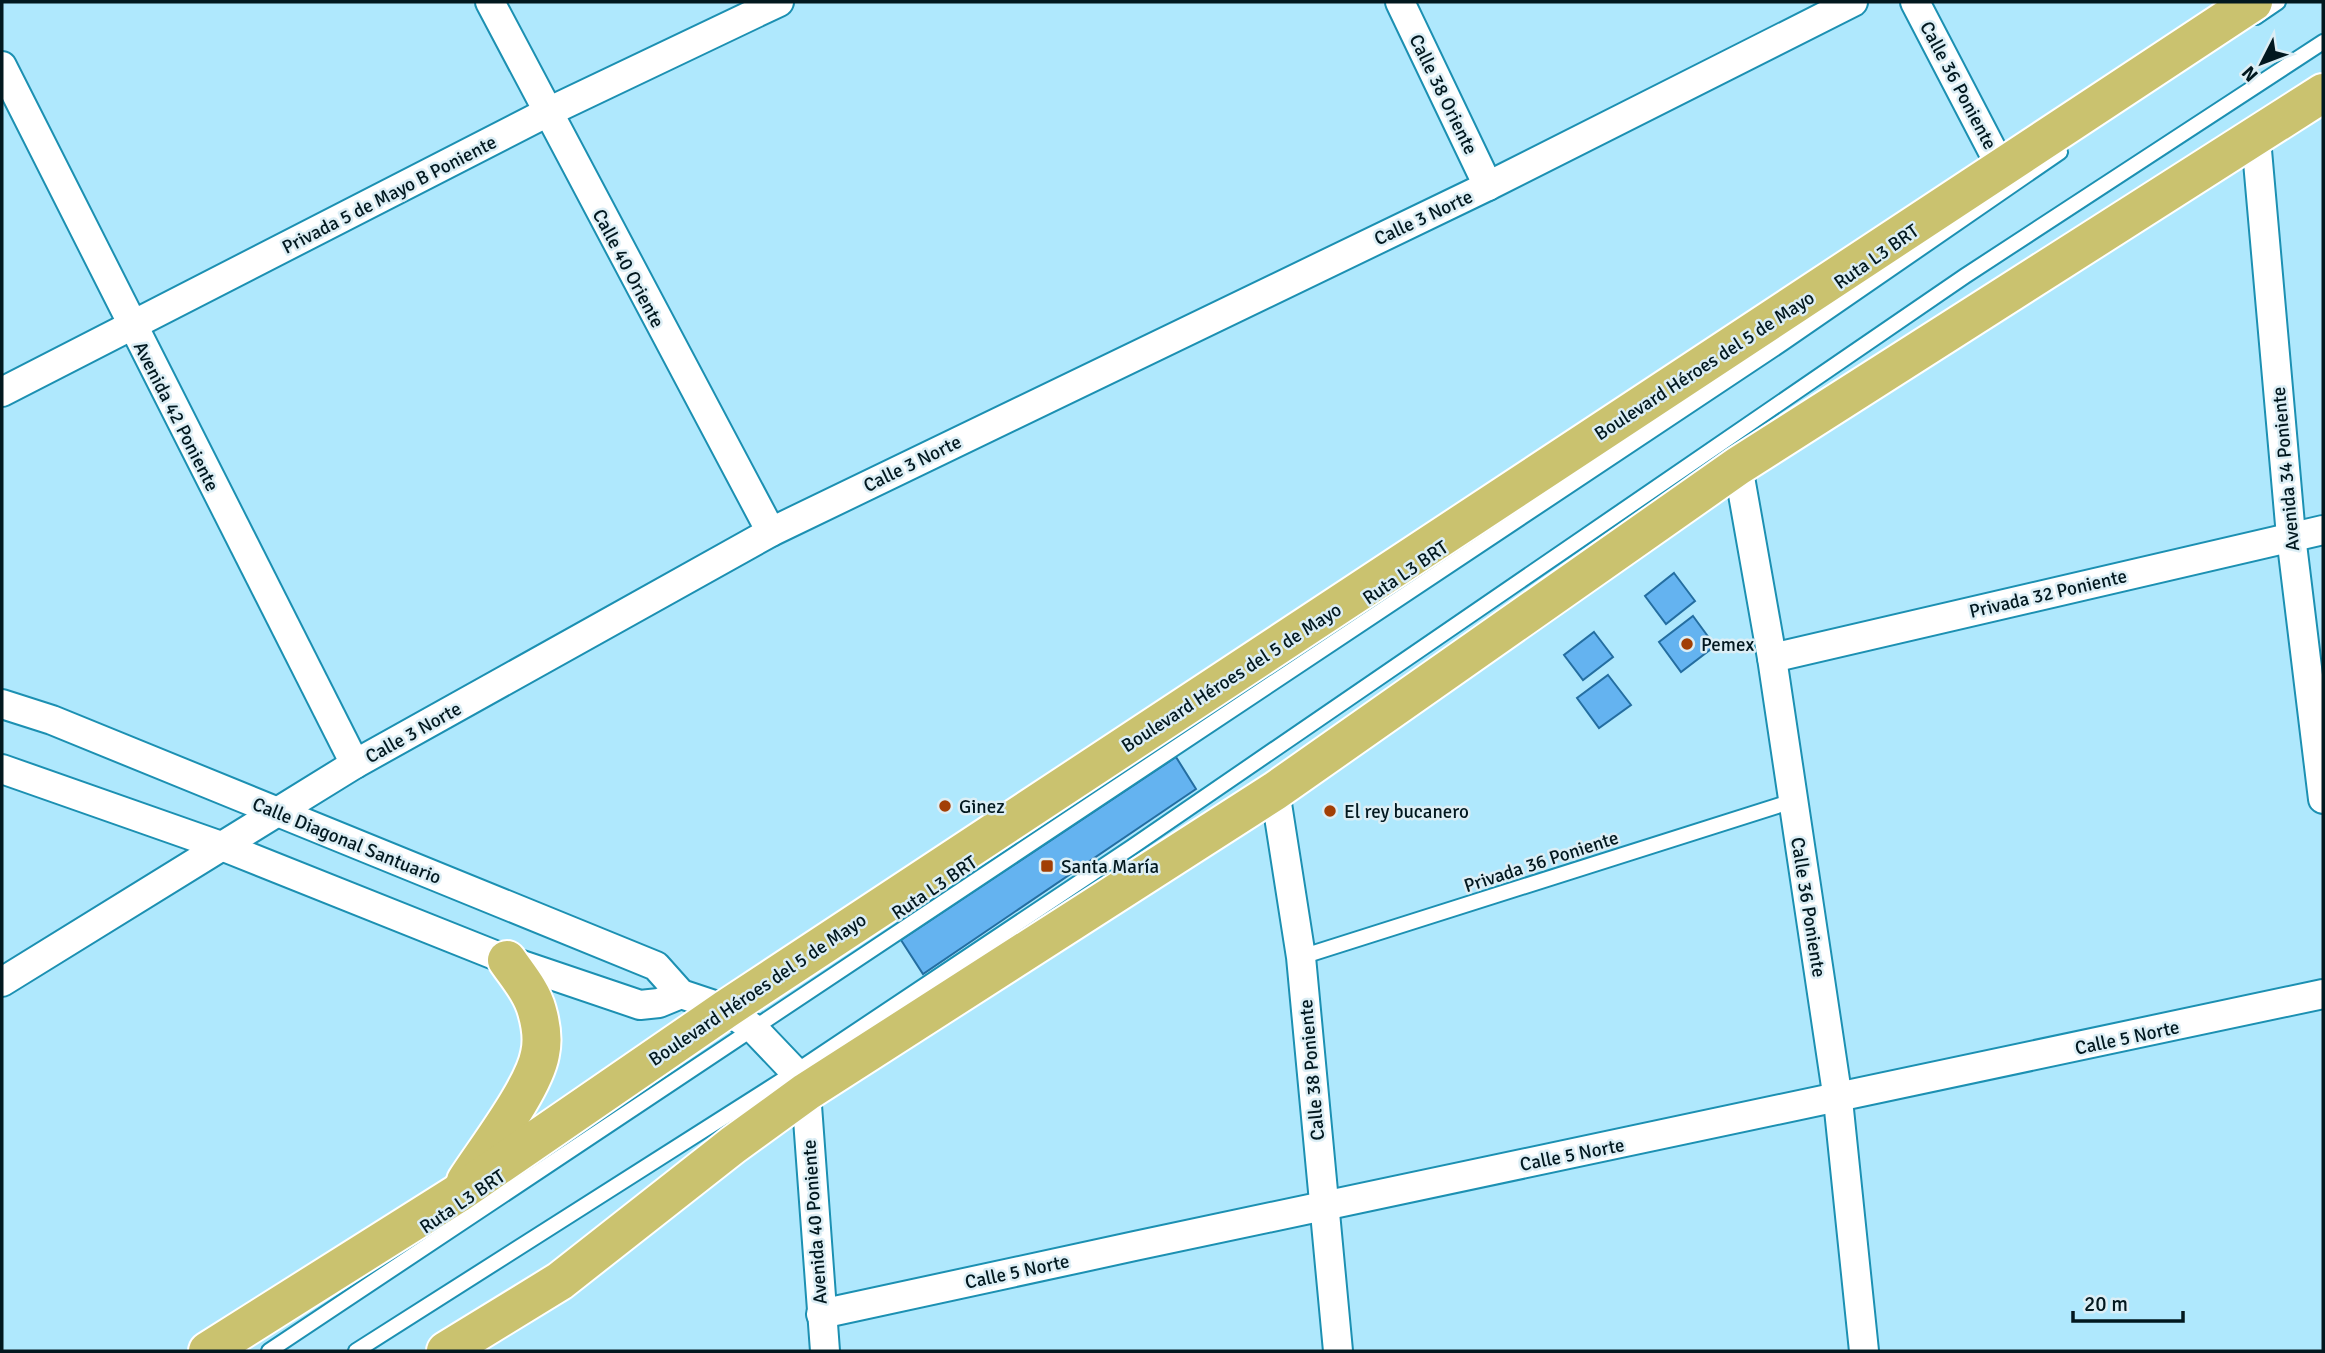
<svg xmlns="http://www.w3.org/2000/svg" width="2325" height="1353" font-family="Signika,sans-serif">
	<style>
		.building { fill: #64b3f0; stroke: #246ea1; stroke-width: 2 }
		.lines { fill: none; stroke-linecap: round; stroke-linejoin: round }
		.lane-casing { stroke: #1c90b2; stroke-width: 18 }
		.street-casing { stroke: #1c90b2; stroke-width: 32 }
		.primary-casing { stroke: #fff; stroke-width: 42 }
		.lane { stroke: #fff; stroke-width: 14 }
		.street { stroke: #fff; stroke-width: 28 }
		.primary { stroke: #cac26f; stroke-width: 38 }
		.poi-dot { fill: #a23f05; stroke: #dceef5; stroke-width: 2.5 }
		.labels { text-anchor: middle; stroke-width: 5; stroke-linejoin: round; paint-order: stroke }
		.street-label { font-size: 19px; fill: #02181f; stroke: #dceef5 }
		.poi-label { font-size: 19px; fill: #02181f; stroke: #dceef5; text-anchor: start }
	</style>
	<rect width="100%" height="100%" fill="#afe8fd"/>
	<!-- building -->
	<g class="building">
		<path d="M1674,573L1695,601L1666,624L1645,596Z"/>
		<path d="M1693,616L1715,646L1681,672L1659,642Z"/>
		<path d="M1594,632L1613,657L1583,680L1564,655Z"/>
		<path d="M1608,675L1631,705L1599,728L1577,698Z"/>
		<path d="M1176,757L1196,789L923,974L901,940Z"/>
	</g>
	<g class="lines">
		<defs>
			<g id="lane">
				<path d="M2256,17L2278,2"/>
				<path d="M1301,957L1793,801"/>
				<path d="M269,1351L1783,343L2060,152"/>
				<path d="M356,1351L795,1072L1132,847L1965,276L2323,42"/>
			</g>
			<g id="street">
				<path d="M490,2L771,532"/>
				<path d="M1400,2L1488,186"/>
				<path d="M1915,2L2002,169"/>
				<path d="M2,66L355,764"/>
				<path d="M2256,139L2291,536L2323,799"/>
				<path d="M2,392L546,113L779,2"/>
				<path d="M1738,466L1772,658L1838,1100L1864,1351"/>
				<path d="M1772,658L2323,530"/>
				<path d="M2,704L52,720L656,966L681,994L726,1009L754,1029L795,1072L806,1092L825,1351"/>
				<path d="M2,769L224,847L507,960L640,1005L659,1003L681,994"/>
				<path d="M1275,791L1301,957L1338,1351"/>
				<path d="M2,982L355,764L771,532L1488,186L1853,2"/>
				<path d="M821,1314C1321,1204 1823,1103 2323,994"/>
			</g>
			<g id="primary">
				<path d="M466,1181C486,1150 534,1088 540,1054C543,1041 541,1025 537,1011C532,992 518,976 507,960"/>
				<path d="M208,1351L457,1194L726,1009L2253,2"/>
				<path d="M446,1351L560,1281L733,1145L806,1092L1275,791L1738,466L2323,93"/>
			</g>
		</defs>
		<!-- lane casing -->
		<use href="#lane" class="lane-casing"/>
		<!-- street casing -->
		<use href="#street" class="street-casing"/>
		<!-- primary casing -->
		<use href="#primary" class="primary-casing"/>
		<!-- lane -->
		<use href="#lane" class="lane"/>
		<!-- street -->
		<use href="#street" class="street"/>
		<!-- primary -->
		<use href="#primary" class="primary"/>
	</g>
	<!-- markers -->
	<g class="poi-dot">
		<circle cx="1687" cy="644" r="7"/>
		<circle cx="945" cy="806" r="7"/>
		<circle cx="1330" cy="811" r="7"/>
		<rect x="1040" y="859" width="14" height="14" rx="3.5"/>
	</g>
	<g class="labels">
		<!-- street labels -->
		<g class="street-label">
			<text transform="translate(1959 85) rotate(62)" y="7">Calle 36 Poniente</text>
			<text transform="translate(1444 94) rotate(64)" y="7">Calle 38 Oriente</text>
			<text transform="translate(389 194) rotate(-27)" y="7">Privada 5 de Mayo B Poniente</text>
			<text transform="translate(1423 217) rotate(-25)" y="7">Calle 3 Norte</text>
			<text transform="translate(1876 256) rotate(-35)" y="7">Ruta L3 BRT</text>
			<text transform="translate(629 268) rotate(62)" y="7">Calle 40 Oriente</text>
			<text transform="translate(1704 365) rotate(-33)" y="7">Boulevard Héroes del 5 de Mayo</text>
			<text transform="translate(177 416) rotate(63)" y="7">Avenida 42 Poniente</text>
			<text transform="translate(912 463) rotate(-26)" y="7">Calle 3 Norte</text>
			<text transform="translate(2285 469) rotate(-95)" y="7">Avenida 34 Poniente</text>
			<text transform="translate(1405 572) rotate(-34)" y="7">Ruta L3 BRT</text>
			<text transform="translate(2048 593) rotate(-13)" y="7">Privada 32 Poniente</text>
			<text transform="translate(1231 677) rotate(-33)" y="7">Boulevard Héroes del 5 de Mayo</text>
			<text transform="translate(413 732) rotate(-29)" y="7">Calle 3 Norte</text>
			<text transform="translate(347 840) rotate(22)" y="7">Calle Diagonal Santuario</text>
			<text transform="translate(1541 861) rotate(-18)" y="7">Privada 36 Poniente</text>
			<text transform="translate(934 887) rotate(-34)" y="7">Ruta L3 BRT</text>
			<text transform="translate(1809 907) rotate(81)" y="7">Calle 36 Poniente</text>
			<text transform="translate(757 989) rotate(-34)" y="7">Boulevard Héroes del 5 de Mayo</text>
			<text transform="translate(2127 1037) rotate(-12)" y="7">Calle 5 Norte</text>
			<text transform="translate(1311 1070) rotate(-95)" y="7">Calle 38 Poniente</text>
			<text transform="translate(1572 1154) rotate(-11)" y="7">Calle 5 Norte</text>
			<text transform="translate(462 1201) rotate(-34)" y="7">Ruta L3 BRT</text>
			<text transform="translate(814 1222) rotate(-94)" y="7">Avenida 40 Poniente</text>
			<text transform="translate(1017 1271) rotate(-12)" y="7">Calle 5 Norte</text>
		</g>
		<!-- poi labels -->
		<g class="poi-label">
			<text x="1701" y="651">Pemex</text>
			<text x="959" y="813">Ginez</text>
			<text x="1344" y="818">El rey bucanero</text>
			<text x="1061" y="873">Santa María</text>
		</g>
	</g>
	<!-- border -->
	<rect width="2325" height="1353" fill="none" stroke="#02181f" stroke-width="7"/>
	<!-- north arrow -->
	<g transform="translate(2262 63) rotate(228)" stroke="#dceef5" stroke-width="5" paint-order="stroke">
	<path d="M0-5L12 26L0 18L-12 26Z" fill="#02181f"/>
	<text y="-10" font-size="19" font-weight="bold" text-anchor="middle" fill="#02181f">N</text>
	</g>
	<!-- scale -->
	<path d="M2073 1311v10h110v-10" fill="none" stroke="#02181f" stroke-width="3.5"/>
	<text x="2084" y="1311" font-size="21" fill="#02181f" stroke="#dceef5" stroke-width="5" paint-order="stroke">20 m</text>
</svg>
